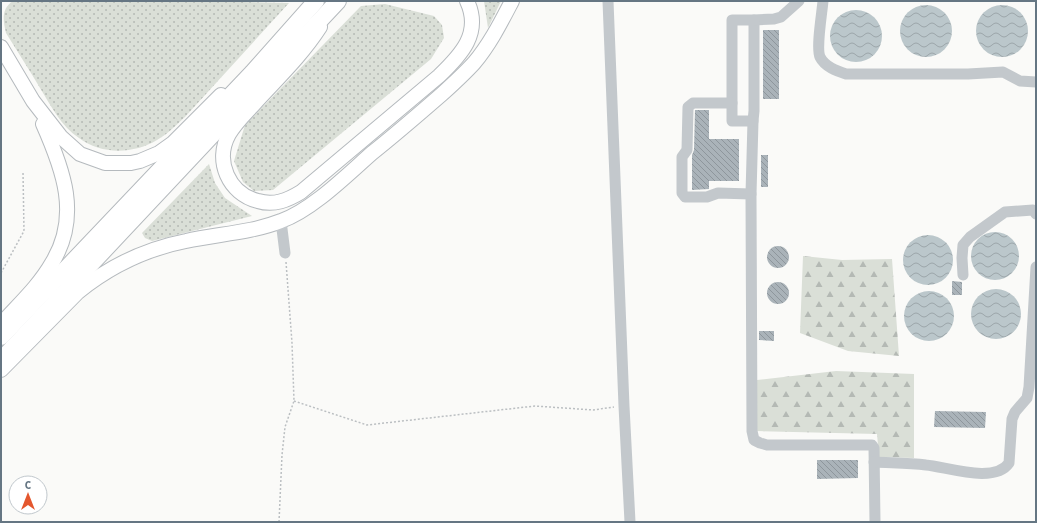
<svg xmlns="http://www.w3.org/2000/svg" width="1037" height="523" font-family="'Source Sans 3',sans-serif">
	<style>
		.grass { fill: url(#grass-dots) }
		.forest { fill: url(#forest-firs) }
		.water { fill: url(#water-waves) }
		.building { fill: url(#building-back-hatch) }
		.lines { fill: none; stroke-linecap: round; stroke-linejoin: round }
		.major-casing { stroke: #b5babe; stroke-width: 16 }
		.highway-casing { stroke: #b4b9bd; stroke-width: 18 }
		.path { stroke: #bbbfc2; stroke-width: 1.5; stroke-dasharray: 2 2; stroke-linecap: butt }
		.minor { stroke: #c3c8cc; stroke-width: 11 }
		.major { stroke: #fff; stroke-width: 14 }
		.highway { stroke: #fff; stroke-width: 16 }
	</style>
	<defs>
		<pattern id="grass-dots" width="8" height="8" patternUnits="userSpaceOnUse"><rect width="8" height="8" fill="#dadfd7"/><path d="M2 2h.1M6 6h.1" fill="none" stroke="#b4b9b4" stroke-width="1.8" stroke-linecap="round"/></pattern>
		<pattern id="forest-firs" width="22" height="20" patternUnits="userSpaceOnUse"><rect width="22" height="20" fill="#dadfd7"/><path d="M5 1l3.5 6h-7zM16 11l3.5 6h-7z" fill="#b4b9b4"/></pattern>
		<pattern id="water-waves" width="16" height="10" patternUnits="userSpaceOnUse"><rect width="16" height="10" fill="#bbc7cb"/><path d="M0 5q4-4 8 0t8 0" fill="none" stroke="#9ca6aa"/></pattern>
		<pattern id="building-back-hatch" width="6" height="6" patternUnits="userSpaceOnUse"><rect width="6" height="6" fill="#aab3b9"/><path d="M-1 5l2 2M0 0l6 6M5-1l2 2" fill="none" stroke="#8e969c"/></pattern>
	</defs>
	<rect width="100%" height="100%" fill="#fafaf8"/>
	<!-- grass -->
	<g class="grass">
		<path d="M13,1H192L289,3L185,117C176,125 168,134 157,140C134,154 101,155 79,138C61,126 51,106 40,88C29,69 17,51 6,33C3,20 1,9 13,1Z"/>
		<path d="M484,1H501L488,28Z"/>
		<path d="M385,4L434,16L442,25L444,38L431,59L273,190L254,191L243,182L234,161L245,125L361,6Z"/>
		<path d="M209,164L215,183L225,198L252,216L152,241L145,238L142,233Z"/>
	</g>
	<!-- forest -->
	<g class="forest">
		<path d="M803,256L842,260L892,259L899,356L848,351L800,333Z"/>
		<path d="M836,371L914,374V458L879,457L877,434L757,431V380Z"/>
	</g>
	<!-- water -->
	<g class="water">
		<circle cx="1002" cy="31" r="26"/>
		<circle cx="926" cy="31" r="26"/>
		<circle cx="856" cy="36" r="26"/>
		<circle cx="995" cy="256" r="24"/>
		<circle cx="928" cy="260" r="25"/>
		<circle cx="996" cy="314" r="25"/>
		<circle cx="929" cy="316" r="25"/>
	</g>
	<!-- building -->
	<g class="building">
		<rect x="763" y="30" width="16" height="69"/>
		<path d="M695,110H709V139H739V181H709V189L692,190V155L694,150Z"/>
		<rect x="761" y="155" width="7" height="32"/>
		<circle cx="778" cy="257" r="11"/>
		<path d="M952,281L962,282V295H952Z"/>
		<circle cx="778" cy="293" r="11"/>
		<path d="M759,331H774V341L759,340Z"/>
		<path d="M935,411L986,412L985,428L934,427Z"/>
		<path d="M817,460H858V478L817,479Z"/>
	</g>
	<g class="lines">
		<defs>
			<g id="major">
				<path d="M320,27C302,55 277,79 255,103C246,113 236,122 229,134C214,161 229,194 258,201C274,206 288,200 301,192L439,76C461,55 482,33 467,1"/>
				<path d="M1,47L33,101L61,137L80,154L105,163H131L140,161L159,153L173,143L221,95"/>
				<path d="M1,324C18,305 39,286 52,263C81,216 63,169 43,124"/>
				<path d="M1,370L78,292C110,266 145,249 186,241C217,234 251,233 281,221C312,210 347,175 372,153C396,134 419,114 442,94C453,84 464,74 474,63C490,44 501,22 512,1"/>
			</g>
			<g id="highway">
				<path d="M1,337L252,73L316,1"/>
				<path d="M1,360L338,1"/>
			</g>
		</defs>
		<!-- major casing -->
		<use href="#major" class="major-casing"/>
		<!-- highway casing -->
		<use href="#highway" class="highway-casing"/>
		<!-- path -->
		<g class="path">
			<path d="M1,273L24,231L23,172"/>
			<path d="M294,401L367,425L535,406L593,410L614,407"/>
			<path d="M279,522L282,455L285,427L294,401L292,343L286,262"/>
		</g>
		<!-- minor -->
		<g class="minor">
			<path d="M608,1L624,406L630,522"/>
			<path d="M799,1L781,17L774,19L754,20V111L753,121L751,194L752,431L754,440L760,443L767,445H872L874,448L875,522"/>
			<path d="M823,1C822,13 816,48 820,57C825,67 837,71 846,74H968L1003,72L1020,81L1036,82"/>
			<path d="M732,103V20H754"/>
			<path d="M751,194L718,193L707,197H685L682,193V157L687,150L688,107L693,103H732V121H753"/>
			<path d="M281,221L285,253"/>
			<path d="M963,275L962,258L963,245L970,237L1005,212L1033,210L1036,214"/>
			<path d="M874,462C891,463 909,463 926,465C947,467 995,484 1009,463L1012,419L1015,412L1027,398L1029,387L1036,267"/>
		</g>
		<!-- major -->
		<use href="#major" class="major"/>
		<!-- highway -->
		<use href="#highway" class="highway"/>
	</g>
	<!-- border -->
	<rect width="1037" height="523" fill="none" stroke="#657683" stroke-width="4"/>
	<!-- north arrow -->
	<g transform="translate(28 495)"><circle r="19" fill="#ffffff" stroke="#c1c8cd"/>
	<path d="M0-3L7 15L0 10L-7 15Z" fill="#e4572e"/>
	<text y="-6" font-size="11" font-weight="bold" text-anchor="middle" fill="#657683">С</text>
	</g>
</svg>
